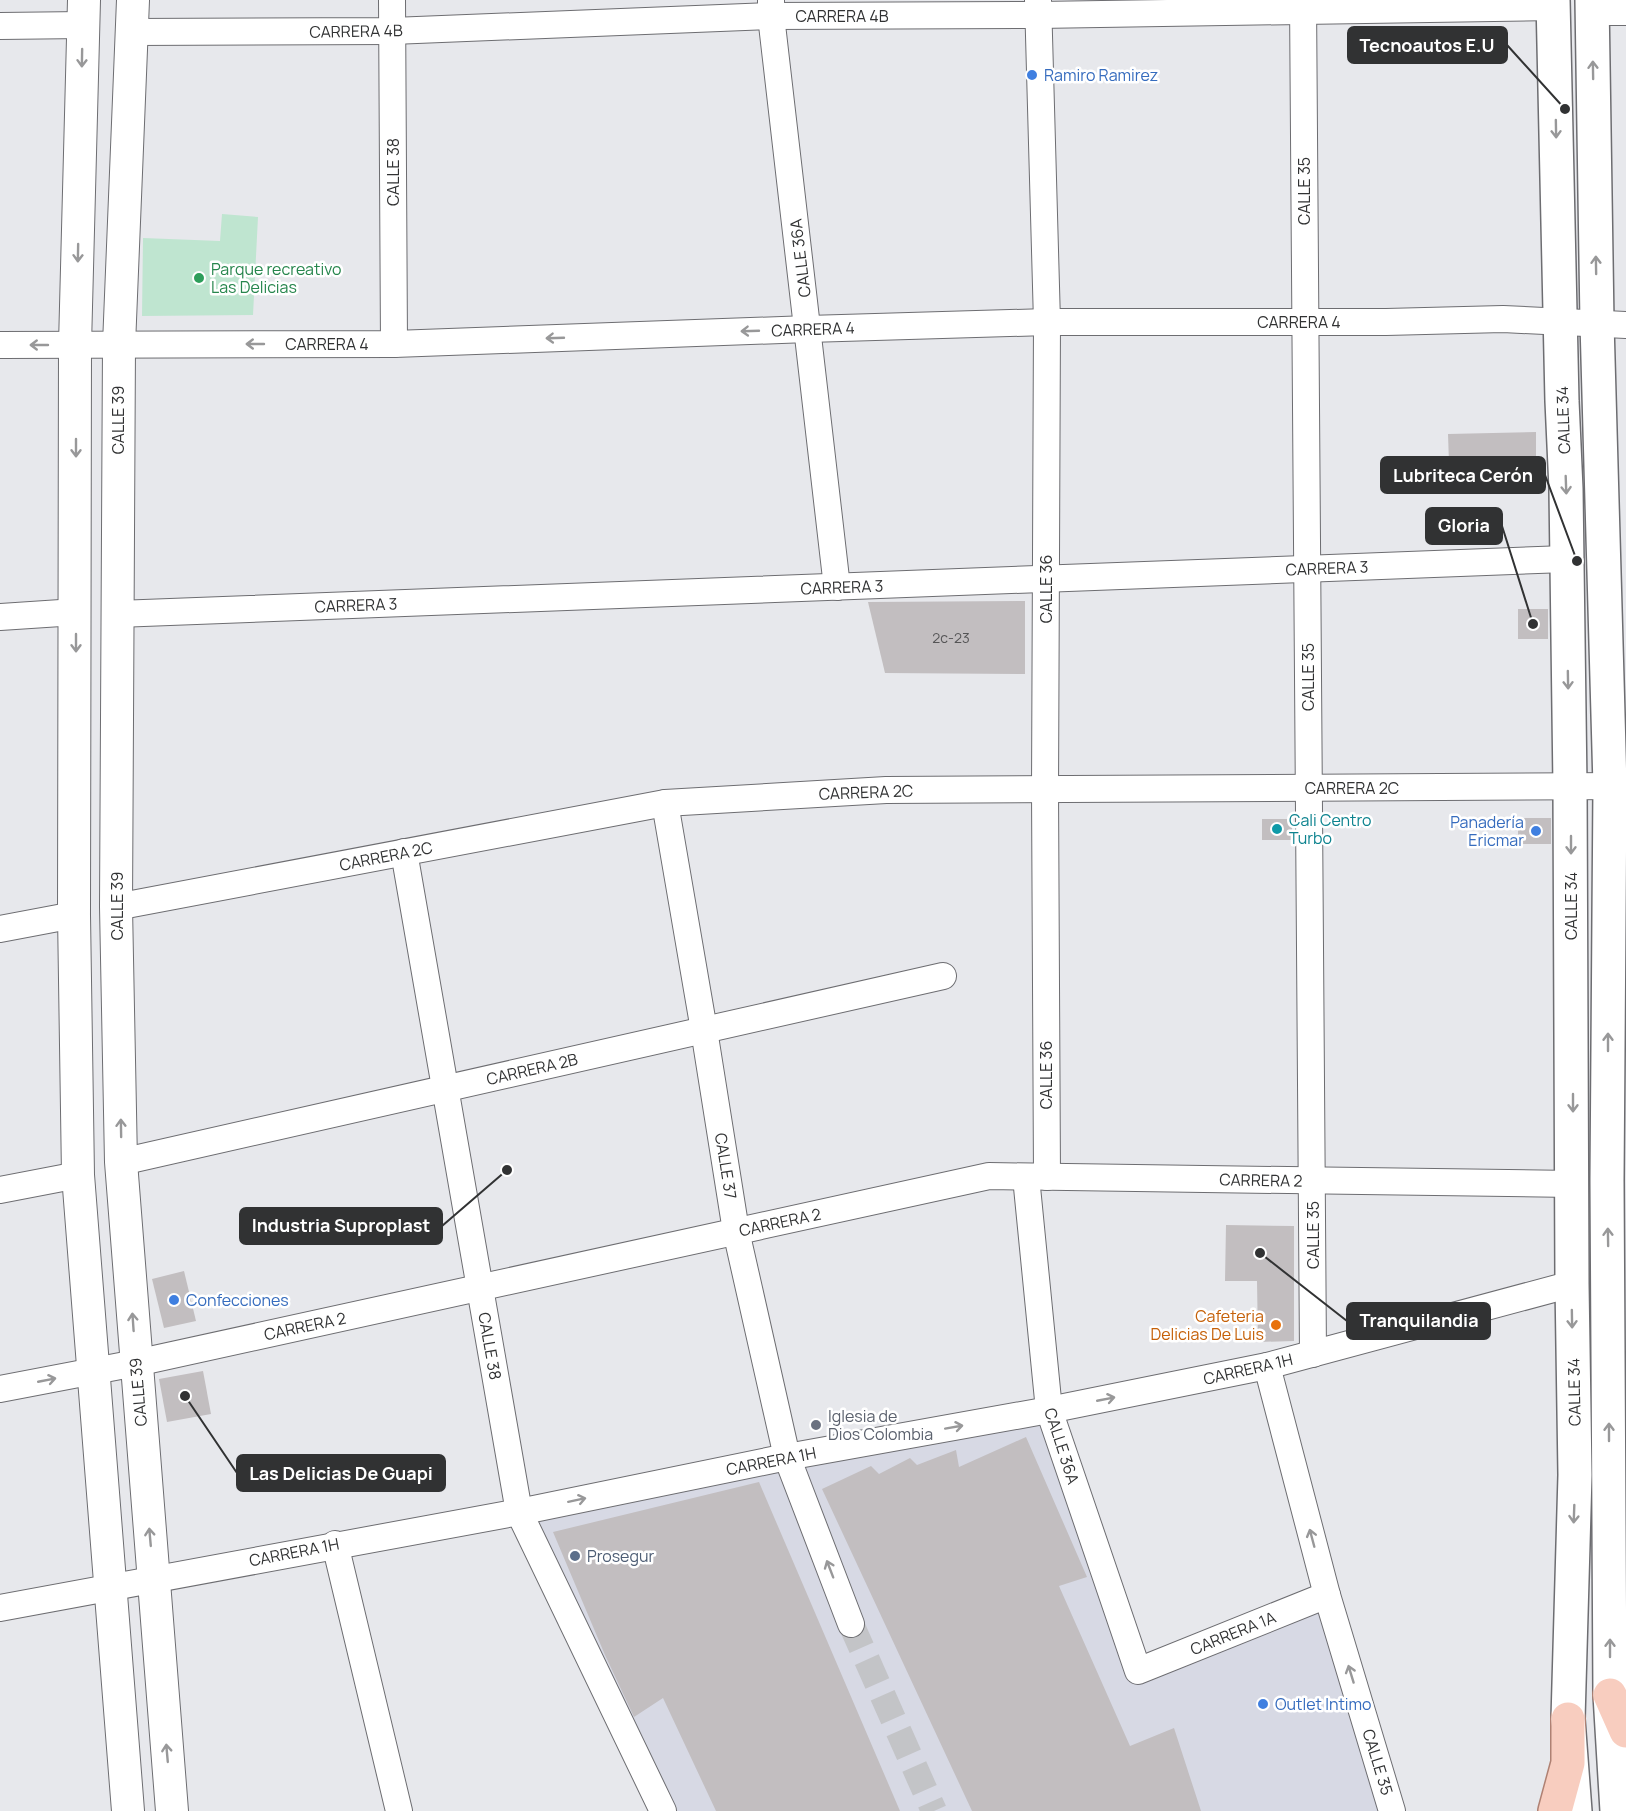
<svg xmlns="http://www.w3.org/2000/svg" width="1626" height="1811" font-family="Manrope,sans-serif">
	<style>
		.built { fill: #d7d9e4 }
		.green { fill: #bfe5d0 }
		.building { fill: #c2bec0 }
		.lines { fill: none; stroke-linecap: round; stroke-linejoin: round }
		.minor-tunnel { stroke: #c3c4c7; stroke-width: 26; stroke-dasharray: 26 13; stroke-linecap: butt }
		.minor-casing { stroke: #6d6d71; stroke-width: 28 }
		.tertiary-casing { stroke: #6d6d71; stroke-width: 34 }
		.secondary-casing { stroke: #6d6d71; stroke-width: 36 }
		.primary-casing { stroke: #af8173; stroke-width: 36 }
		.minor { stroke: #fff; stroke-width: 26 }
		.tertiary { stroke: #fff; stroke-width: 32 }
		.secondary { stroke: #fff; stroke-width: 33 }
		.primary { stroke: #f8cdbf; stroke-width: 33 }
		.oneway { stroke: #989899 }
		.shop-dot { fill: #3f7fe0; stroke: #fff; stroke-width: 2 }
		.leisure-dot { fill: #2e9e5b; stroke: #fff; stroke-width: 2 }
		.culture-dot { fill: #0f9aa8; stroke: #fff; stroke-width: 2 }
		.food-dot { fill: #e8710a; stroke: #fff; stroke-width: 2 }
		.worship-dot { fill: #6b7280; stroke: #fff; stroke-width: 2 }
		.service-dot { fill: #5c6f8a; stroke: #fff; stroke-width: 2 }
		.labels { text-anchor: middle; stroke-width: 5; stroke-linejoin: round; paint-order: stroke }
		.number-label { font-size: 14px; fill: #555556 }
		.street-label { font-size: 16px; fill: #313233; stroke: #fff }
		.shop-label { font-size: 16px; fill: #366cbe; stroke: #fff; text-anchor: start }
		.leisure-label { font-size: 16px; fill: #27864d; stroke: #fff; text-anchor: start }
		.culture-label { font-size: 16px; fill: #0d838f; stroke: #fff; text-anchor: start }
		.food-label { font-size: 16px; fill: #c56008; stroke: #fff; text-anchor: end }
		.worship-label { font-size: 16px; fill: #5b616d; stroke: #fff; text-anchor: start }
		.service-label { font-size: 16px; fill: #4e5e75; stroke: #fff; text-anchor: start }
		.leader { fill: none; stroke: #313233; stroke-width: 2 }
		.callout-dot { fill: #313233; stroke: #fff; stroke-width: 2 }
		.callout { fill: #313233; stroke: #313233; stroke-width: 2 }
		.callout-label { font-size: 18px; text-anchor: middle; font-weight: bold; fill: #fff }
	</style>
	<rect width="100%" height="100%" fill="#e7e8ec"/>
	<!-- built -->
	<path class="built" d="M1049,1410L1138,1670L1327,1595L1392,1811H663L519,1512Z"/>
	<!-- green -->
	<path class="green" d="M222,214L258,217L253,315L142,316L143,238L220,241Z"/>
	<!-- building -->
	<g class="building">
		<path d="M1536,432V461L1449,463L1448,434Z"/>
		<path d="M1025,601V674L885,673L868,602Z"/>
		<rect x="1518" y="609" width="30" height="30"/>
		<rect x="1518" y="818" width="33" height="26"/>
		<rect x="1262" y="819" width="30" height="21"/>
		<path d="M1226,1225L1294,1226V1341L1258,1342L1257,1281H1225Z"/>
		<path d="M184,1271L196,1321L164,1328L152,1279Z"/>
		<path d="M203,1371L211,1414L167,1422L159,1379Z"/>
		<path d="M1026,1437L1087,1577L1059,1586L1130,1746L1174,1728L1201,1811H972L822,1489L871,1466L879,1474L910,1458L917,1465L956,1450L959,1467Z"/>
		<path d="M759,1482L900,1811H716L663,1698L634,1717L605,1655L553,1532Z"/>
	</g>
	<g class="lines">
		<!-- minor-tunnel -->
		<path class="minor-tunnel" d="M851,1624L934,1811"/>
		<defs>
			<g id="minor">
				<path d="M392,0L394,344"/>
				<path d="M771,0V16L837,587"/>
				<path d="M1038,0L1047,322L1045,790L1047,1177"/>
				<path d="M1303,0L1313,1354"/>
				<path d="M1592,12H1626"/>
				<path d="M0,26L83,25"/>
				<path d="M131,32L392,31L771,16L1038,15L1554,7"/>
				<path d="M0,345L394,344L808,329L1047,322H1386L1503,319L1626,325"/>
				<path d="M117,614L1566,559"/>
				<path d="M0,617L76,612"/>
				<path d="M665,803L704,1030L736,1231L787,1457L851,1624"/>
				<path d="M404,852L519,1512L663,1811"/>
				<path d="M116,907L665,803L886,790L1626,786"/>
				<path d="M0,929L74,915"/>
				<path d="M121,1162L943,976"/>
				<path d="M1026,1177L1049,1410L1138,1671L1327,1595"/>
				<path d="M0,1190L78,1175"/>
				<path d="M1267,1366L1327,1595L1392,1811"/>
				<path d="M0,1389L136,1363L989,1176L1573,1184"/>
				<path d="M335,1544L399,1811"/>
				<path d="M0,1608L519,1512L787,1457L1049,1410L1267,1366L1572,1284"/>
			</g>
			<g id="tertiary">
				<path d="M84,0L75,345L74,915L78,1175L128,1811"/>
				<path d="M133,0L119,345L116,907L121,1162L172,1811"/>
			</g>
			<g id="secondary">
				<path d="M1553,0L1562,401L1566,489L1570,787L1572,1284L1575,1475L1568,1719L1575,1811"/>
				<path d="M1592,0L1597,323L1610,786L1607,1180L1610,1695L1617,1811"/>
			</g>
			<g id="primary">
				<path d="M1610,1695L1626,1731"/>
				<path d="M1555,1811L1568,1763V1719"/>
			</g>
		</defs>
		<!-- minor casing -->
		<use href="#minor" class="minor-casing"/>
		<!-- tertiary casing -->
		<use href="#tertiary" class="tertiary-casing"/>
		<!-- secondary casing -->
		<use href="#secondary" class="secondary-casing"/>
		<!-- primary casing -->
		<use href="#primary" class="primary-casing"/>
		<!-- minor -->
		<use href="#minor" class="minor"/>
		<!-- tertiary -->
		<use href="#tertiary" class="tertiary"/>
		<!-- secondary -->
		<use href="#secondary" class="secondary"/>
		<!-- primary -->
		<use href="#primary" class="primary"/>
	</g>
	<!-- one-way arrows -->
	<defs><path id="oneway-shaft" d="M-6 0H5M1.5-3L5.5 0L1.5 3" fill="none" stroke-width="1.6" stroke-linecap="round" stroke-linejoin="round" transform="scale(1.5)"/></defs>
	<g class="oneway">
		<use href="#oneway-shaft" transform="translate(82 58) rotate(91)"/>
		<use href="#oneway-shaft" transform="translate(1593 70) rotate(-91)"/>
		<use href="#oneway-shaft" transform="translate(1556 129) rotate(89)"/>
		<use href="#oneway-shaft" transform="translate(78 253) rotate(91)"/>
		<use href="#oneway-shaft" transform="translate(1596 265) rotate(-91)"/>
		<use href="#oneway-shaft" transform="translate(750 331) rotate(178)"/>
		<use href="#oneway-shaft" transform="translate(555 338) rotate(178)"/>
		<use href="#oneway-shaft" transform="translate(255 344) rotate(180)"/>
		<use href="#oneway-shaft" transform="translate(39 345) rotate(180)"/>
		<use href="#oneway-shaft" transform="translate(76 448) rotate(90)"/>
		<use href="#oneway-shaft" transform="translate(1566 485) rotate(88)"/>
		<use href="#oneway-shaft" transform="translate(76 643) rotate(90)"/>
		<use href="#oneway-shaft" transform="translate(1568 680) rotate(89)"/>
		<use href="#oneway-shaft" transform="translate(1571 845) rotate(90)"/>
		<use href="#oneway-shaft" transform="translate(1608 1042) rotate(-90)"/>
		<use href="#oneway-shaft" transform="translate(1573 1103) rotate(90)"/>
		<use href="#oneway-shaft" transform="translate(121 1128) rotate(-91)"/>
		<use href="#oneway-shaft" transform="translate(1608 1237) rotate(-91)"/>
		<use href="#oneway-shaft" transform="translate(1572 1319) rotate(89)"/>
		<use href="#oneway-shaft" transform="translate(133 1322) rotate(-94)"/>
		<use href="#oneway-shaft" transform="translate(47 1380) rotate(-11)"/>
		<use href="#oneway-shaft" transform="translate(1106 1399) rotate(-11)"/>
		<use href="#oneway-shaft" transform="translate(954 1427) rotate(-10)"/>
		<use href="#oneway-shaft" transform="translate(1609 1432) rotate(-90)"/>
		<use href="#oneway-shaft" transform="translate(577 1500) rotate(-12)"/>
		<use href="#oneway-shaft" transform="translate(1574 1514) rotate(92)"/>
		<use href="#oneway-shaft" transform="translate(150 1537) rotate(-95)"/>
		<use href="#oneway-shaft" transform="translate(1312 1538) rotate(-105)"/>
		<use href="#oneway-shaft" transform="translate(830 1569) rotate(-111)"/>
		<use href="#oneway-shaft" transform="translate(1610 1648) rotate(-90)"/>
		<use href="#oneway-shaft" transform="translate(1351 1674) rotate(-107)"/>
		<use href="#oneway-shaft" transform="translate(167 1753) rotate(-95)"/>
	</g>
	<!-- markers -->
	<g class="shop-dot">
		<circle cx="1032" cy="75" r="6"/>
		<circle cx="1536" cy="831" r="6"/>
		<circle cx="174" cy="1300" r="6"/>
		<circle cx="1263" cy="1704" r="6"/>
	</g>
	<circle class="leisure-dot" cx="199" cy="278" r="6"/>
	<circle class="culture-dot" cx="1277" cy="829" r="6"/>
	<circle class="food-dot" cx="1276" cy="1325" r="6"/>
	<circle class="worship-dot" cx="816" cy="1425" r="6"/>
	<circle class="service-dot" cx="575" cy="1556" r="6"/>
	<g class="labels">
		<!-- number labels -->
		<g class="number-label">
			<text x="951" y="643">2c-23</text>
		</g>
		<!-- street labels -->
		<g class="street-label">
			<text x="842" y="22">CARRERA 4B</text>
			<text transform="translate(356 31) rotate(-1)" y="6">CARRERA 4B</text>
			<text transform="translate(393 172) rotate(-90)" y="6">CALLE 38</text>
			<text transform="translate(1304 191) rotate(-90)" y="6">CALLE 35</text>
			<text transform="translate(800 258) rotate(-97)" y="6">CALLE 36A</text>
			<text x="1299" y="328">CARRERA 4</text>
			<text transform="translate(813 329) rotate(-2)" y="6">CARRERA 4</text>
			<text x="327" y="350">CARRERA 4</text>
			<text transform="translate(118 420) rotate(-90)" y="6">CALLE 39</text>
			<text transform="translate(1563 420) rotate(-92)" y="6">CALLE 34</text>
			<text transform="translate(1327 568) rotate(-2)" y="6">CARRERA 3</text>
			<text transform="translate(842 587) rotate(-2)" y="6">CARRERA 3</text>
			<text transform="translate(1046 589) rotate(-90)" y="6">CALLE 36</text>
			<text transform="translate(356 605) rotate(-2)" y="6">CARRERA 3</text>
			<text transform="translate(1308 677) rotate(-90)" y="6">CALLE 35</text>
			<text x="1352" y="794">CARRERA 2C</text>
			<text transform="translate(866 792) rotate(-2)" y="6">CARRERA 2C</text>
			<text transform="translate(386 856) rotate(-11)" y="6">CARRERA 2C</text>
			<text transform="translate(117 906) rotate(-90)" y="6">CALLE 39</text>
			<text transform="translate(1571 906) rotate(-90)" y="6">CALLE 34</text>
			<text transform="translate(532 1069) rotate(-13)" y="6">CARRERA 2B</text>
			<text transform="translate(1046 1075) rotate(-90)" y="6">CALLE 36</text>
			<text transform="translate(726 1166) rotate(81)" y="6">CALLE 37</text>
			<text transform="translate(1261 1180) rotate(1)" y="6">CARRERA 2</text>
			<text transform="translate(780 1222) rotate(-12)" y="6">CARRERA 2</text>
			<text transform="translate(1313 1235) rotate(-90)" y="6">CALLE 35</text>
			<text transform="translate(305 1326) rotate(-12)" y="6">CARRERA 2</text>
			<text transform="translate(490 1346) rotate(80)" y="6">CALLE 38</text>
			<text transform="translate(1248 1369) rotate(-13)" y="6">CARRERA 1H</text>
			<text transform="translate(138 1392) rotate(-95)" y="6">CALLE 39</text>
			<text transform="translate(1574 1392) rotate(-91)" y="6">CALLE 34</text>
			<text transform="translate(1062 1446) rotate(72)" y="6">CALLE 36A</text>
			<text transform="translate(771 1461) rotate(-11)" y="6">CARRERA 1H</text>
			<text transform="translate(294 1552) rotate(-11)" y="6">CARRERA 1H</text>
			<text transform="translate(1233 1633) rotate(-22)" y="6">CARRERA 1A</text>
			<text transform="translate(1378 1762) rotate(73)" y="6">CALLE 35</text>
		</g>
		<!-- shop labels -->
		<g class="shop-label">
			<text x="1044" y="81">Ramiro Ramirez</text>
			<text x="1524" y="828" text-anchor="end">Panadería<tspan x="1524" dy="18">Ericmar</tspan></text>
			<text x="186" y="1306">Confecciones</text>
			<text x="1275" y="1710">Outlet Intimo</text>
		</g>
		<!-- leisure labels -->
		<g class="leisure-label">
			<text x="211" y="275">Parque recreativo<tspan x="211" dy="18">Las Delicias</tspan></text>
		</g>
		<!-- culture labels -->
		<g class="culture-label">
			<text x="1289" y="826">Cali Centro<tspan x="1289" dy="18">Turbo</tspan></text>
		</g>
		<!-- food labels -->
		<g class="food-label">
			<text x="1264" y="1322">Cafeteria<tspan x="1264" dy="18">Delicias De Luis</tspan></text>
		</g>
		<!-- worship labels -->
		<g class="worship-label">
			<text x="828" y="1422">Iglesia de<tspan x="828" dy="18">Dios Colombia</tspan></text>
		</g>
		<!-- service labels -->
		<g class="service-label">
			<text x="587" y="1562">Prosegur</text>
		</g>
	</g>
	<!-- callouts -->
	<path class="leader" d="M1565 109L1507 45M1577 561L1545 475M1533 624L1502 526M507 1170L442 1226M1260 1253L1347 1321M185 1396L237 1473"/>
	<g class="callout-dot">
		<circle cx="1565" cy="109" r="6"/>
		<circle cx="1577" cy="561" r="6"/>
		<circle cx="1533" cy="624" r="6"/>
		<circle cx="507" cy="1170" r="6"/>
		<circle cx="1260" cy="1253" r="6"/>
		<circle cx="185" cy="1396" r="6"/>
	</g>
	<g class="callout">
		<rect x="1348" y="27" width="159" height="36" rx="6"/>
		<rect x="1381" y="457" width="164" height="36" rx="6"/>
		<rect x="1426" y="508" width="76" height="36" rx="6"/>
		<rect x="240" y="1208" width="202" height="36" rx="6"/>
		<rect x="1347" y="1303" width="143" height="36" rx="6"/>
		<rect x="237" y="1455" width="208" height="36" rx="6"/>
	</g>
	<g class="callout-label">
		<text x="1427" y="52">Tecnoautos E.U</text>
		<text x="1463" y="482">Lubriteca Cerón</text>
		<text x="1464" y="532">Gloria</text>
		<text x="341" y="1232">Industria Suproplast</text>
		<text x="1419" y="1327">Tranquilandia</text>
		<text x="341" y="1480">Las Delicias De Guapi</text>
	</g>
</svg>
